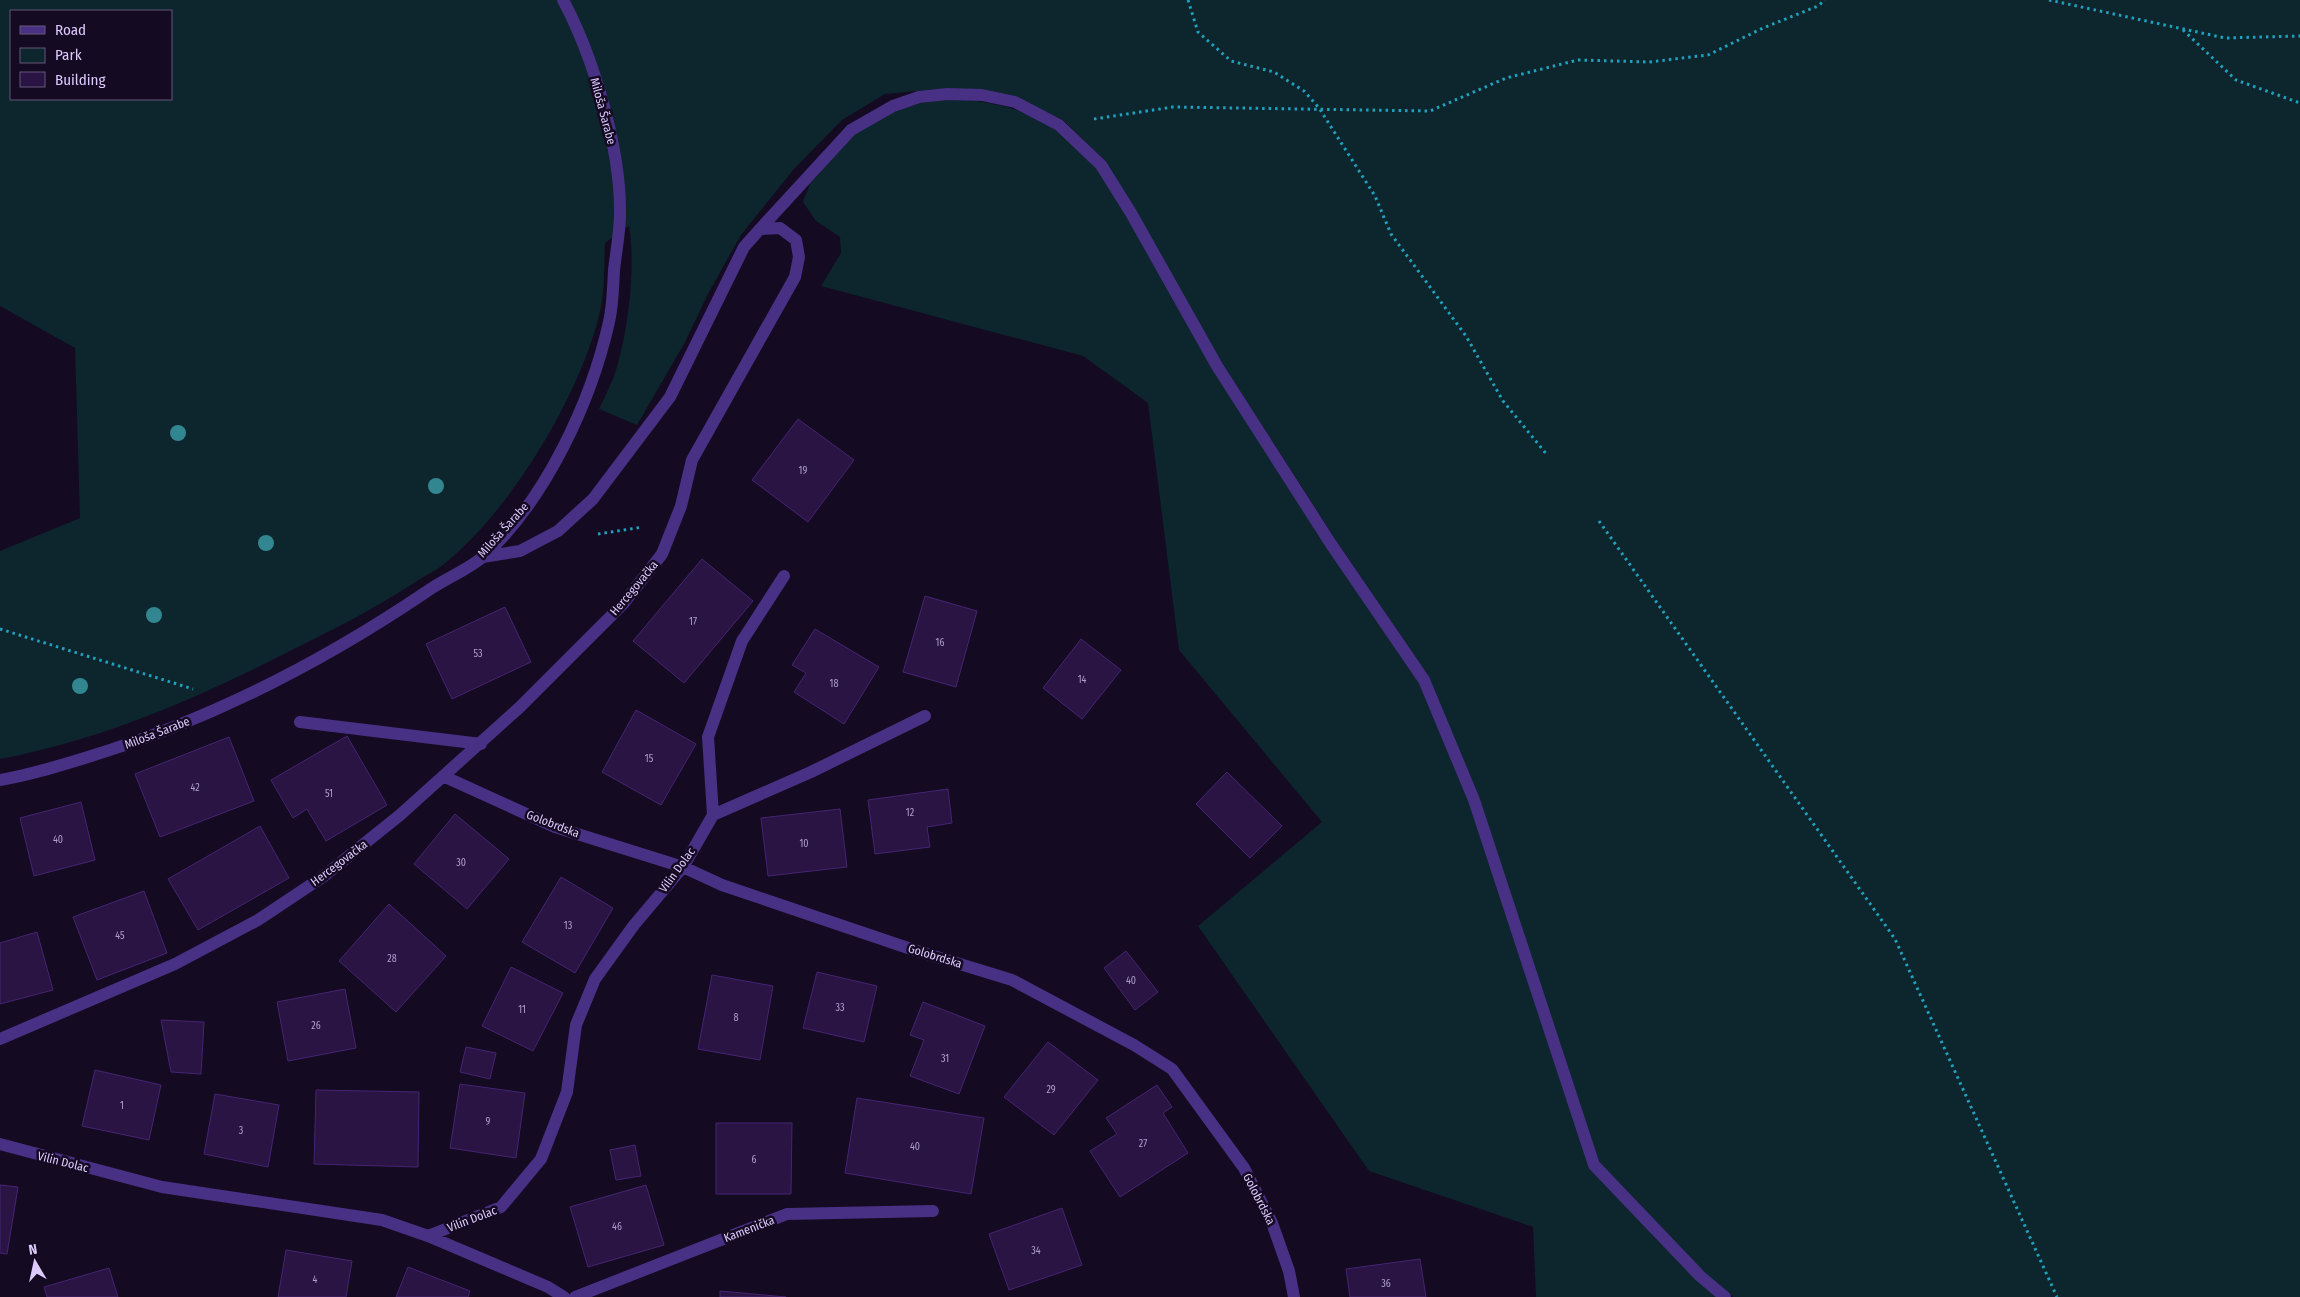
<svg xmlns="http://www.w3.org/2000/svg" width="2300" height="1297" font-family="'Fira Sans Condensed',sans-serif">
<style>
.green{fill:#0d252c;fill-rule:evenodd}
.building{fill:#291444;stroke:#462473}
.lines{fill:none;stroke-linecap:round;stroke-linejoin:round}
.path{stroke:#20a1be;stroke-width:3;stroke-dasharray:2.5 4;stroke-linecap:butt}
.minor{stroke:#483085;stroke-width:12}
.tree{fill:#328690}
.labels{text-anchor:middle;stroke-width:5;stroke-linejoin:round;paint-order:stroke}
.number-label{font-size:10px;fill:#b09dd0}
.street-label{font-size:12px;fill:#ddcbff;stroke:#140a21}
</style>
<rect width="100%" height="100%" fill="#140a21"/>
<path class="green" d="M0,0H2300V1297H1733L1704,1272L1599,1162L1429,677L1336,540L1222,363L1105,161L1063,120L1017,98L950,88L885,94L842,120L794,169L741,235L709,292L684,344L637,425L599,409C605,396 612,383 616,370C628,331 636,266 629,226L605,243C604,266 605,293 599,316C579,396 513,506 450,559C440,569 426,575 414,583C370,612 322,635 274,659C187,703 96,741 0,759V551L80,518L75,348L0,306ZM11,11H171V99H11Z
M947,99C986,100 1021,107 1054,128C1070,138 1084,155 1097,168L1419,682L1469,802L1589,1168L1716,1297H1536L1533,1227L1369,1171L1198,926L1322,822L1179,650L1148,403L1083,356L821,286L841,253L840,237L816,221L803,202L810,184L854,134L895,111L921,103Z"/>
<path class="building" d="M798,419L854,460L808,522L752,480Z
M702,559L753,601L684,683L633,641Z
M925,596L977,611L956,687L903,672Z
M505,607L531,662L452,699L426,644Z
M815,629L879,667L844,724L794,692L806,673L792,665Z
M1081,639L1121,670L1082,719L1043,688Z
M636,710L696,744L661,805L602,772Z
M347,736L387,805L326,841L307,809L293,818L271,780Z
M229,737L254,801L160,837L135,774Z
M1227,772L1282,826L1250,858L1196,804Z
M948,789L952,823L927,827L930,847L875,854L868,800Z
M81,802L95,860L34,876L20,818Z
M840,809L847,867L768,876L761,818Z
M455,814L509,859L467,909L414,864Z
M260,826L289,878L198,930L168,879Z
M561,877L613,908L575,973L522,942Z
M144,891L167,953L97,980L73,917Z
M389,904L446,956L396,1012L339,961Z
M37,932L53,990L0,1004V943Z
M1126,951L1158,992L1135,1010L1104,968Z
M511,967L563,993L533,1051L482,1026Z
M817,972L877,986L864,1042L803,1028Z
M712,975L773,986L760,1060L698,1049Z
M345,989L356,1048L288,1061L277,1002Z
M923,1002L985,1026L959,1094L910,1076L924,1040L910,1035Z
M161,1020L204,1022L201,1074L171,1072Z
M1048,1042L1098,1080L1054,1135L1004,1097Z
M466,1047L496,1053L490,1079L460,1072Z
M95,1070L161,1085L149,1140L82,1126Z
M460,1084L525,1093L516,1158L450,1148Z
M1157,1085L1172,1107L1163,1113L1188,1153L1120,1197L1090,1151L1117,1134L1106,1118Z
M316,1090L419,1092L418,1167L314,1164Z
M215,1094L279,1105L268,1167L204,1154Z
M857,1098L984,1118L971,1194L845,1173Z
M716,1123H792L791,1194H716Z
M635,1145L641,1176L616,1180L610,1150Z
M0,1185L18,1187L7,1254L0,1253Z
M646,1185L664,1245L588,1267L570,1207Z
M1062,1208L1082,1265L1009,1290L989,1234Z
M286,1250L352,1261L346,1297H278Z
M1420,1259L1426,1297H1350L1346,1269Z
M408,1267L470,1291L468,1297H396Z
M109,1268L118,1297H47L44,1287Z
M720,1291L786,1297H720Z"/>
<g class="lines">
<path class="path" d="M1188,0L1198,32L1231,61L1274,72L1304,91L1319,108L1375,196L1391,234L1466,336L1503,401L1548,456
M2049,0L2225,38L2300,36
M2183,30L2236,80L2300,103
M1094,119L1173,107L1430,111L1506,78L1578,60L1649,62L1708,55L1763,28L1818,6L1825,0
M1599,521L1895,939L2057,1297
M598,534L643,527
M0,629L193,689"/>
<path class="minor" d="M760,229L851,130L893,106L919,97L947,94L982,95L1015,102L1059,125L1101,165L1131,213L1217,366L1331,544L1424,680L1474,800L1594,1165L1700,1276L1725,1297
M300,722L481,744
M443,776L555,827L683,867L722,885L911,949L1012,980L1134,1045L1172,1069L1244,1168L1272,1223L1289,1271L1294,1297
M0,780C30,775 59,766 88,757C210,720 321,663 426,592C444,579 468,570 484,556C546,499 591,402 609,322C613,305 613,287 614,270C616,252 620,232 620,214C621,149 593,56 563,0
M713,815L811,772L925,716
M0,1039L175,964L258,920L324,876L400,815L520,707L623,604L662,554L681,506L692,460L795,277L799,257L796,240L780,228L760,229L744,247L670,397L593,499L558,531L520,551L483,557
M0,1144L162,1187L382,1220L428,1236L501,1207L541,1159L567,1092L576,1025L595,979L634,925L683,867L713,815L708,737L742,641L784,576
M428,1236L548,1287L564,1297
M575,1297L787,1214L933,1211"/>
</g>
<g class="tree">
<circle cx="178" cy="433" r="8"/>
<circle cx="436" cy="486" r="8"/>
<circle cx="266" cy="543" r="8"/>
<circle cx="154" cy="615" r="8"/>
<circle cx="80" cy="686" r="8"/>
</g>
<g class="labels">
<g class="number-label">
<text x="803" y="474">19</text>
<text x="693" y="625">17</text>
<text x="940" y="646">16</text>
<text x="478" y="657">53</text>
<text x="1082" y="683">14</text>
<text x="834" y="687">18</text>
<text x="649" y="762">15</text>
<text x="195" y="791">42</text>
<text x="329" y="797">51</text>
<text x="910" y="816">12</text>
<text x="58" y="843">40</text>
<text x="804" y="847">10</text>
<text x="461" y="866">30</text>
<text x="568" y="929">13</text>
<text x="120" y="939">45</text>
<text x="392" y="962">28</text>
<text x="1131" y="984">40</text>
<text x="840" y="1011">33</text>
<text x="522" y="1013">11</text>
<text x="736" y="1021">8</text>
<text x="316" y="1029">26</text>
<text x="945" y="1062">31</text>
<text x="1051" y="1093">29</text>
<text x="122" y="1109">1</text>
<text x="488" y="1125">9</text>
<text x="241" y="1134">3</text>
<text x="1143" y="1147">27</text>
<text x="915" y="1150">40</text>
<text x="754" y="1163">6</text>
<text x="617" y="1230">46</text>
<text x="1036" y="1254">34</text>
<text x="315" y="1283">4</text>
<text x="1386" y="1287">36</text>
</g>
<g class="street-label">
<text transform="translate(603 111) rotate(75)" y="4">Miloša Šarabe</text>
<text transform="translate(503 530) rotate(-48)" y="4">Miloša Šarabe</text>
<text transform="translate(634 588) rotate(-50)" y="4">Hercegovačka</text>
<text transform="translate(157 733) rotate(-21)" y="4">Miloša Šarabe</text>
<text transform="translate(553 824) rotate(21)" y="4">Golobrdska</text>
<text transform="translate(339 863) rotate(-37)" y="4">Hercegovačka</text>
<text transform="translate(677 870) rotate(-54)" y="4">Vilin Dolac</text>
<text transform="translate(935 956) rotate(17)" y="4">Golobrdska</text>
<text transform="translate(63 1162) rotate(14)" y="4">Vilin Dolac</text>
<text transform="translate(1259 1199) rotate(63)" y="4">Golobrdska</text>
<text transform="translate(472 1219) rotate(-21)" y="4">Vilin Dolac</text>
<text transform="translate(749 1229) rotate(-21)" y="4">Kamenička</text>
</g>
</g>
<rect x="10" y="10" width="162" height="90" fill="#140a21" stroke="#64577a"/>
<rect x="20" y="26" width="25" height="8" fill="#483085" stroke="#64577a"/>
<text x="55" y="35" font-size="15" fill="#ddcbff">Road</text>
<rect x="20" y="48" width="25" height="15" fill="#0d252c" stroke="#64577a"/>
<text x="55" y="60" font-size="15" fill="#ddcbff">Park</text>
<rect x="20" y="72" width="25" height="15" fill="#291444" stroke="#64577a"/>
<text x="55" y="85" font-size="15" fill="#ddcbff">Building</text>
<g transform="translate(35 1262) rotate(351)" stroke="#140a21" stroke-width="4" paint-order="stroke">
<path d="M0-4L9 19L0 12L-9 19Z" fill="#ddcbff"/>
<text y="-8" font-size="14" font-weight="bold" text-anchor="middle" fill="#ddcbff">N</text>
</g>
</svg>
